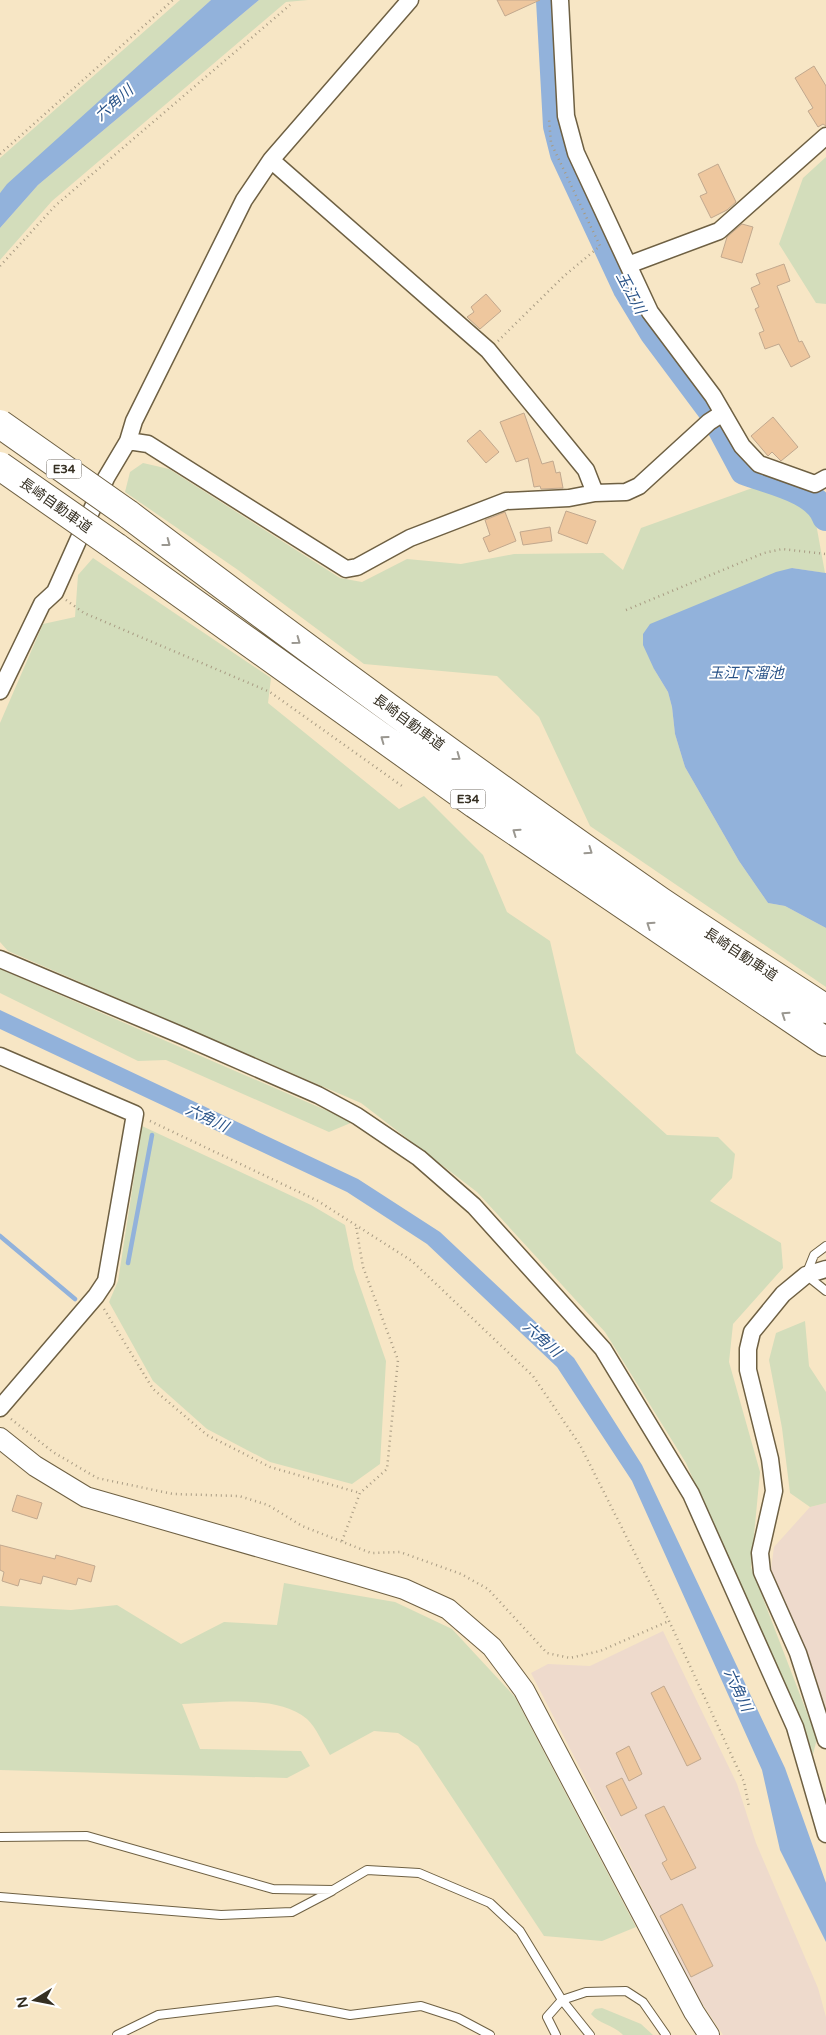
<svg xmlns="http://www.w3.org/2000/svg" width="826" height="2035" font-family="'Varela Round','Noto Sans JP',sans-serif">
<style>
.industrial{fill:#eedacc}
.green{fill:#d3ddbb}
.water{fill:#92b2db}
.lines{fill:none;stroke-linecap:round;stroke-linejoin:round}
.stream{stroke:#92b2db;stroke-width:4.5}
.river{stroke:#92b2db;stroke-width:28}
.building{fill:#eec79e;stroke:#c1a88e}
.service-casing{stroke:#6e6043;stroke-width:10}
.minor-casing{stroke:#6e6043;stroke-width:19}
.tertiary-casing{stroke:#6e6043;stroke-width:22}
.motorway-casing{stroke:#6e6043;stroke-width:30}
.path{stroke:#a89b83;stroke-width:2.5;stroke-dasharray:1 4;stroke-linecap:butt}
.service{stroke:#fff;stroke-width:8}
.minor{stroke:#fff;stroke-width:16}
.tertiary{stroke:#fff;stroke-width:20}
.motorway{stroke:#fff;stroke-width:28}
.motorway-bridge-casing{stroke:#6e6043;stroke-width:30;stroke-linecap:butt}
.motorway-bridge{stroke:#fff;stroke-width:28}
.oneway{stroke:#9a9790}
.labels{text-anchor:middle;stroke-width:4;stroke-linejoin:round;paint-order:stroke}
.shield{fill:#fff;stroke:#726d64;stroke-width:1}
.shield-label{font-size:12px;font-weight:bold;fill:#352f22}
.street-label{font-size:14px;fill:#352f22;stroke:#fff}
.water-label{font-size:15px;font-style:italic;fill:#295388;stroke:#fff}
</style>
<rect width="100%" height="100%" fill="#f7e6c5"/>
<path class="industrial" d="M826,1503V1708L771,1569L774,1547L810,1507Z
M663,1631L737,1784L756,1843L818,1988L826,2017V2035H723L698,1997L531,1673L548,1664L590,1666Z"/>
<path class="green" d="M180,0H211L0,193V158Z
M259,0H308L286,2L52,201L0,260V228L38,185Z
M826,157V304L816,303L779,244L803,178Z
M143,463L169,469L340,578L362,582L407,559L461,564L514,554L603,553L623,570L641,528L758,486L804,502L815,518L825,573L792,568L654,669L668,692L672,707L675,734L685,767L739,861L768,903L785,906L826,928V987L590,826L539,717L497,676L364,664L238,570L125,492L130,472Z
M93,558L271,678L268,703L399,809L424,796L483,855L507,912L550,941L576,1053L667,1135L718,1137L735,1154L732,1178L710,1201L781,1243L783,1268L733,1324L729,1362L760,1472L751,1567L817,1739L813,1754L686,1463L605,1332L477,1192L361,1103L8,951L0,942V723L43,624L75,617L78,575Z
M0,969L353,1122L329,1132L166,1060L138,1061L0,993Z
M142,1126L311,1205L345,1225L354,1269L386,1361L380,1464L352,1484L270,1462L207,1429L153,1381L109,1302L118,1281Z
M805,1321L809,1366L826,1392V1503L810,1507L790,1493L782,1428L769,1360L776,1333Z
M284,1583L395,1602L452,1629L515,1697L636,1927L602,1941L544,1936L418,1746L398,1733L374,1731L330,1755C323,1744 316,1727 307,1719C277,1694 219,1703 182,1704L200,1749L301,1751L310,1766L287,1778L0,1770V1606L71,1610L117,1605L181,1644L224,1622L277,1625Z
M602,2008L641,2024L653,2035H623C614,2025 599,2024 591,2014L595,2009Z"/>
<path class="water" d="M211,0H259L38,185L0,228V193L7,184Z
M792,568L826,573V928L785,906L768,903L739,861L685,767L675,734L672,707L668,692L654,669L643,645V634L650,624L776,572Z
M0,1010L358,1179L440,1232L574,1358L642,1465L785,1768L826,1883V1942L780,1850L762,1770L632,1481L557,1367L427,1244L347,1192L0,1029Z"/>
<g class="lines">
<path class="stream" d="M0,1236L75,1299
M128,1263L152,1135"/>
<path class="river" d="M550,0L557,126L564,154L627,289L653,332L712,411L744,471C770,481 816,489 826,517"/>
</g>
<path class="building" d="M497,0H540L505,16Z
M814,66L826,86V126L823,124L818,127L808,111L813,108L795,78Z
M718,164L736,202L727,210L711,218L700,196L707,193L698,174Z
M742,224L753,227L742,263L721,257L727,237Z
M784,264L790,281L777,286L799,342L802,341L810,357L791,367L779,344L765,349L759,333L764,331L755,309L759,307L751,288L760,284L756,274Z
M486,294L501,311L480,329L467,317L474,312L471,307Z
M524,413L542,464L553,461L556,473L560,472L563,488L541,489L540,486L534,487L528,458L516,462L500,422Z
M773,417L798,447L781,461L772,452L768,456L751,436Z
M480,430L499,452L486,463L467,441Z
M566,511L596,521L587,544L558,533Z
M505,512L516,541L489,552L483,538L490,535L485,520Z
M550,527L552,541L523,545L520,532Z
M17,1495L42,1503L37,1519L12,1511Z
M0,1545L55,1559L56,1555L95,1566L91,1582L78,1578L76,1585L43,1576L41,1584L20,1579L18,1586L2,1581L4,1572L0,1570Z
M664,1686L701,1759L687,1766L651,1693Z
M629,1746L642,1774L629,1781L616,1753Z
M622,1778L637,1808L621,1816L606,1786Z
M664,1806L696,1868L671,1880L662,1863L667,1860L645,1815Z
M682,1904L713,1966L691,1977L660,1916Z"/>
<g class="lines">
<g class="service-casing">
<path id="service" d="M826,1246L814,1255L806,1275L826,1291
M0,1837L87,1836L273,1889L333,1890L367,1870L419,1873L490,1903L520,1931L562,2000L590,2035
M0,1897L221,1915L292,1912L332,1891
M117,2035L158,2015L277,2001L350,2015L421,2006L458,2018L490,2035
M556,2035L547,2017L562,2000L586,1992L626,1991L643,2002L666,2035"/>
</g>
<g class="minor-casing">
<path id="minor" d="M560,0L566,116L576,153L650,312L713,396L742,446L759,464L815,484L826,478
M271,160L488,350L586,470L595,493
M628,265L719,231L826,136
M128,441L148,444L346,569L357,567L410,538L506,501L569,498L595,493L626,492L639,486L709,422L723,413
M0,691L42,604L55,592L106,478L128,441L134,421L244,200L271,160L410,0
M0,959L183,1036L318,1095L357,1116L419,1158L474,1206L603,1349L691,1494L795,1727L826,1834
M0,1056L135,1114L106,1281L96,1296L0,1408
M826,1269L806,1275L783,1294L752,1332L748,1349V1370L770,1459L774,1491L760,1553L762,1572L798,1653L826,1740"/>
</g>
<g class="tertiary-casing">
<path id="tertiary" d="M0,1438L35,1466L86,1497L357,1575L404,1589L448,1609L492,1647L524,1690L694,2012L709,2035"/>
</g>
<g class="motorway-casing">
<path id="motorway" d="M128,514C303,646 480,776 660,901C715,938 771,973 826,1009
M116,547L475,804L826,1042"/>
</g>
<path class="path" d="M0,154L173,0
M0,266L55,206L290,5
M498,341L564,276L600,246L551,143L549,119
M66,600L84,613L270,692L402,786
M626,610L764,553L782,549L826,554
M150,1121L318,1201L412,1261L533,1376L580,1445L669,1621L744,1782L749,1807
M104,1309L153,1389L207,1435L270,1467L360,1493
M11,1419L53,1452L97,1478L173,1494L239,1496L268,1505L302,1526L371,1553L400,1552L461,1574L488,1589L547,1653L570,1658L600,1651L669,1621
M342,1541L360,1493L387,1469L398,1360L363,1267L356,1226"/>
<use href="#service" class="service"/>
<use href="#minor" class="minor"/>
<use href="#tertiary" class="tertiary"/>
<use href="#motorway" class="motorway"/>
<g class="motorway-bridge-casing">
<path id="motorway-bridge" d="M0,424L128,514
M0,466L116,547"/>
</g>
<use href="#motorway-bridge" class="motorway-bridge"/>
</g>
<defs><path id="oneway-chevron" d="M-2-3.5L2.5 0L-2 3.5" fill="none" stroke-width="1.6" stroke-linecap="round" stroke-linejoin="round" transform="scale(1.25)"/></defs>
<g class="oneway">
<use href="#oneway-chevron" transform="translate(167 543) rotate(37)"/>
<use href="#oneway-chevron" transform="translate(297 641) rotate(36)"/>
<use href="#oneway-chevron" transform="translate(384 739) rotate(-144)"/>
<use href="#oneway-chevron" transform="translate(457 757) rotate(36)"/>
<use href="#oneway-chevron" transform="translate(516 832) rotate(-145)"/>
<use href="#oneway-chevron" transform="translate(589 851) rotate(35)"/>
<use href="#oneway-chevron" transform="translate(650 925) rotate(-146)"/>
<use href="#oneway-chevron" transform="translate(785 1015) rotate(-146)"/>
</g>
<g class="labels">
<g class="shield">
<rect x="46.5" y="459.5" width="35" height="19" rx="4"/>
<rect x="450.5" y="789.5" width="35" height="19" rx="4"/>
</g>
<g class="shield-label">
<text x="64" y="473">E34</text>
<text x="468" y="803">E34</text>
</g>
<g class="street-label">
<text transform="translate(56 505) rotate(35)" y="5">長崎自動車道</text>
<text transform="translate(409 722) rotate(36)" y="5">長崎自動車道</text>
<text transform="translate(741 954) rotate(33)" y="5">長崎自動車道</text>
</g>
<g class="water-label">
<text transform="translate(114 103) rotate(-42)" y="5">六角川</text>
<text transform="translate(631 293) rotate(62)" y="5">玉江川</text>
<text x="746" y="678">玉江下溜池</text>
<text transform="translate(207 1118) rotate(25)" y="5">六角川</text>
<text transform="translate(542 1339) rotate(42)" y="5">六角川</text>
<text transform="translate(738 1690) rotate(65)" y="5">六角川</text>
</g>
</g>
<g transform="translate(35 2000) rotate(260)" stroke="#ffffff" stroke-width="4" paint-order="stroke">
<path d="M0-4L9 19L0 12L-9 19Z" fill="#352f22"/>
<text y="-8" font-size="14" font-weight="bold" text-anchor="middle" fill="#352f22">N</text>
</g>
</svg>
